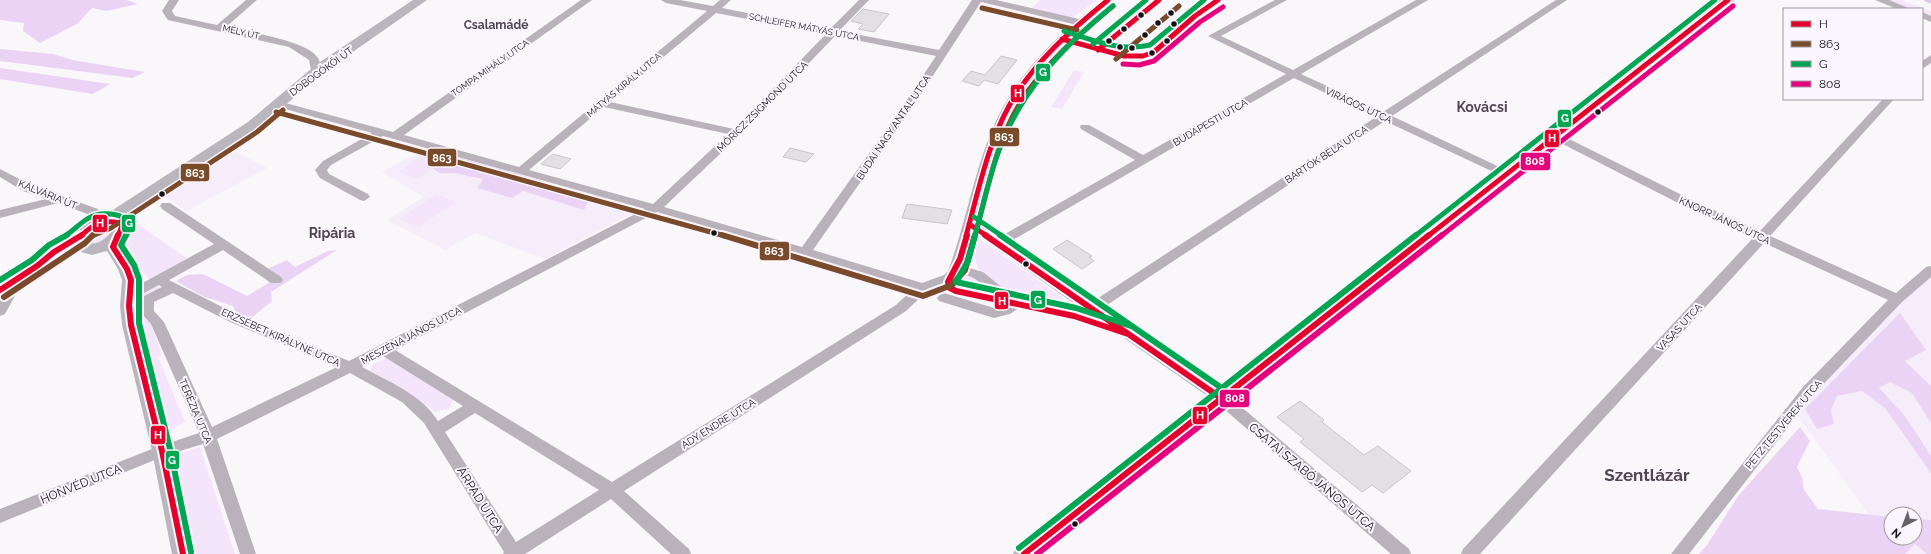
<svg xmlns="http://www.w3.org/2000/svg" width="1931" height="554" font-family="Raleway,sans-serif">
<style>
.built{fill:#f6edfa;fill-rule:evenodd}
.green{fill:#f4e5fb}
.forest{fill:#ebd3f6}
.lines{fill:none;stroke-linecap:round;stroke-linejoin:round}
.stream{stroke:#dfc2ed;stroke-width:3}
.building{fill:#e3e0e5;stroke:#c9c6ca}
.minor{fill:#b9b2bb;fill-rule:evenodd}
.major{fill:#bbb6be;fill-rule:evenodd}
.bus-1-far1-casing{stroke:#fbf5fd;stroke-width:8}
.bus-1-casing{stroke:#fbf5fd;stroke-width:10}
.bus-2-far1-casing{stroke:#fbf5fd;stroke-width:8}
.bus-2-casing{stroke:#fbf5fd;stroke-width:10}
.bus-3-far1-casing{stroke:#fbf5fd;stroke-width:8}
.bus-3-casing{stroke:#fbf5fd;stroke-width:10}
.bus-4-far1-casing{stroke:#fbf5fd;stroke-width:8}
.bus-4-casing{stroke:#fbf5fd;stroke-width:10}
.bus-1-far1{stroke:#e4002b;stroke-width:5}
.bus-1{stroke:#e4002b;stroke-width:6}
.bus-2-far1{stroke:#7a4b2a;stroke-width:5}
.bus-2{stroke:#7a4b2a;stroke-width:6}
.bus-3-far1{stroke:#00a651;stroke-width:5}
.bus-3{stroke:#00a651;stroke-width:6}
.bus-4-far1{stroke:#e5007d;stroke-width:5}
.bus-4{stroke:#e5007d;stroke-width:6}
.bus-dot{fill:#141115;stroke:#fbf5fd;stroke-width:1.5}
.labels{text-anchor:middle;stroke-width:4;stroke-linejoin:round;paint-order:stroke}
.far-street-label{font-size:9px;fill:#141115;stroke:#fbf5fd}
.street-label{font-size:10px;fill:#141115;stroke:#fbf5fd}
.far-district-label{font-size:12px;font-weight:bold;fill:#4e4651;stroke:#fbf5fd}
.near-street-label{font-size:12px;fill:#141115;stroke:#fbf5fd}
.district-label{font-size:14px;font-weight:bold;fill:#4e4651;stroke:#fbf5fd}
.near-district-label{font-size:17px;font-weight:bold;fill:#4e4651;stroke:#fbf5fd}
.line-badge{stroke:#fbf5fd;stroke-width:1.5}
.badge-label{font-size:11px;text-anchor:middle;font-weight:bold;fill:#fff}
</style>
<rect width="100%" height="100%" fill="#faf7fb"/>
<path class="built" d="M423,150L631,209L632,213L545,259L475,233L445,250L387,220L423,197L382,172Z
M235,151L267,168L187,211L166,197Z
M1931,274V554H1897L1793,409L1897,299ZM1891,514H1915V538H1891Z"/>
<path class="green" d="M1040,0H1097L1072,18L1032,8Z
M1883,0H1901L1931,11V18L1922,14V9H1908Z
M1074,70L1084,72L1062,109L1051,107Z
M424,154L444,161L417,179L398,172Z
M436,194L456,202L419,227L399,219Z
M131,219L188,259L150,280L116,245L129,231Z
M113,223L117,233L89,248L82,241L83,235Z
M974,235L1071,304L1074,302L1083,311C1058,315 990,291 978,268C974,260 972,244 974,235Z
M962,274L976,278L977,284L973,289L965,291L954,287L953,279Z
M158,286L162,289L148,299L151,323L162,355L158,357L185,422L165,433L135,318L136,296Z
M389,357L454,398L449,409L436,412L409,394L369,373L373,364Z
M200,447L235,554H189L172,456Z"/>
<path class="forest" d="M0,0H127L138,4L106,11L92,8L77,24L40,43L23,31L24,23L0,20Z
M0,49L53,54L72,60L145,72L133,78L0,61Z
M0,68L110,84L93,94L0,79Z
M450,155L542,181L558,194L578,199L595,195L607,199L602,203L591,201L587,203L584,210L523,191L512,198L477,188L483,179L454,173H439L431,167Z
M337,250L271,292L272,301L249,320L236,313L233,306L202,296L176,281L187,275L203,274L247,296L269,283L267,269L287,260L295,267L328,251Z
M1900,313L1926,350L1905,361L1931,386V423L1912,393L1890,382L1879,388L1905,416L1931,456V473L1885,408L1862,391L1837,396L1831,410L1834,424L1817,429L1805,409Z
M1800,427L1810,441L1797,467L1802,477L1804,490L1818,509L1891,517V538H1915V519L1931,520V554H1927L1915,544L1905,554H1699L1707,545L1738,496Z"/>
<g class="lines">
<path class="stream" d="M1926,0L1931,2"/>
</g>
<path class="building" d="M863,9L889,14L874,32L858,29L863,24L851,21Z
M1001,56L1017,60L998,84L984,80L979,86L962,81L971,71L985,75Z
M790,148L814,154L806,162L783,157Z
M553,154L556,155L571,159L560,169L541,164Z
M907,204L952,210L947,224L902,218Z
M1067,240L1092,256L1089,257L1094,261L1082,269L1053,249Z
M1300,401L1324,420L1322,422L1364,455L1378,446L1411,471L1383,493L1372,485L1362,492L1300,442L1304,439L1277,417Z"/>
<g class="lines">
<path class="minor" d="M169,0H179L172,11L175,16L217,25L246,0H257L226,27C247,32 307,40 318,58C321,63 321,68 321,73L316,76L312,75L309,60L289,47L168,20L162,11Z
M581,0H592L404,135L519,167L707,11L666,3L661,0H680L713,6L720,0H731L722,8L830,29L859,0H869L839,31L939,50L972,0H996L1079,19L1102,0H1113L1069,38L1124,53H1142L1150,50L1192,14L1212,0H1223L1198,18L1158,54L1147,58L1124,59L1064,43L1061,46C1041,67 1023,89 1010,115C993,148 987,187 977,224L998,238L1135,160L1081,129L1080,127L1081,125H1089L1143,155L1286,74L1208,36L1275,0H1287L1221,36L1293,70L1416,0H1428L1301,74L1383,112L1556,0H1567L1392,116L1510,172L1512,174L1510,176H1502L1385,121L1101,309L1226,394L1409,549L1411,554H1391L1216,402L1117,333L1113,334L1072,320L1019,308L1010,314L994,318L939,301L937,298L939,295L944,293L994,308L1004,305L965,296L963,293L965,290L970,289L992,293C984,287 974,275 964,275C959,274 956,279 952,282L956,285L954,288L926,292L906,311L624,491L689,549L691,554H671L611,499L525,554H503L504,552L424,423L402,402L350,373L217,439L256,554H240L203,444L167,455L0,523V509L157,447L199,433L151,324L141,313L139,304L144,296L162,287L159,285L131,300L126,298L124,295L126,292L214,244L162,209L160,206L162,203H170L281,277L283,280L281,283H271L223,250L169,280L240,316L349,361L645,209L383,136L331,165L327,170L329,174L368,194L370,197L364,201L360,200L320,178L315,170L323,161L372,133L274,106L273,104L278,101L393,132ZM981,2L1073,24C1038,54 1007,91 990,135C972,180 965,226 948,271L944,275L922,283L813,250L908,114ZM716,13L826,34L734,129L610,102ZM835,36L936,56L898,113L802,247L664,207L740,135ZM1294,78L1376,117L1092,302L1006,244ZM604,107L728,134L653,204L529,170ZM657,212L716,229L912,290L896,305L612,482L395,350ZM974,233L1086,312L1096,318L1074,311L1015,298L983,272L963,266ZM173,293L230,322L337,367L212,427L164,322L154,311V302ZM383,356L463,406L438,421C421,394 389,382 362,367ZM475,413L599,490L516,542L445,432Z
M1875,0H1889L1911,9H1897Z
M1922,12L1931,16V22L1922,18Z
M1931,55V63L1922,69V61Z
M1883,99H1894L1770,236L1896,293L1926,267L1931,266V277L1902,302L1813,395L1689,554H1671L1803,387L1888,300L1764,243L1480,554H1461L1463,549L1753,238L1682,205L1551,138L1549,136L1551,134H1559L1690,199L1760,231Z
M0,169L31,185L98,209L110,221L108,224H100L90,215L58,203L0,218V210L46,199L23,191L0,177Z
M80,233L84,234L86,237L84,240L58,255L23,281L5,314L0,316V299L3,294H0V284L32,263L50,249Z"/>
<path class="major" d="M413,0H427L327,70L258,128L122,218L130,226L123,240L121,247L135,269L139,280L138,306L140,325L172,451L194,554H172L152,451L122,325L120,306L122,280L118,269L107,251L92,255L73,250L71,246C71,228 87,221 102,217L248,122L317,64ZM107,226L114,227C109,237 99,246 87,243C88,233 98,228 107,226Z
M1720,0H1734L1040,554H1013L1016,547Z"/>
<g class="bus-1-far1-casing">
<path id="bus-1-far1" d="M1062,39L1124,56H1143L1154,52L1195,16L1218,0
M1098,50L1159,0
M969,224L987,236
M81,236C93,224 102,219 120,223L122,226L118,236
M966,236C978,193 987,146 1009,106C1033,63 1070,31 1108,0
M1428,236L1728,0"/>
</g>
<g class="bus-1-casing">
<path id="bus-1" d="M118,235L113,247L127,269L131,280L129,306L131,325L162,451L183,554
M967,235L960,259L948,282L950,288L956,291L1074,316L1128,334
M985,235L1221,398
M0,290L37,266L54,252L82,235
M1024,554L1429,235"/>
</g>
<g class="bus-2-far1-casing">
<path id="bus-2-far1" d="M982,8L1077,30
M1116,59L1179,6
M276,112L725,236
M92,236L111,228L257,132L283,110
M975,236C987,192 996,142 1020,103C1043,65 1080,34 1113,6"/>
</g>
<g class="bus-2-casing">
<path id="bus-2" d="M722,235L923,296L952,285L965,270L975,235
M4,297L85,243L93,235"/>
</g>
<g class="bus-3-far1-casing">
<path id="bus-3-far1" d="M1064,31C1092,40 1120,52 1150,45L1204,0
M1093,44L1146,0
M974,217L1002,236
M65,236C73,231 79,224 87,219C99,211 116,213 127,219L130,228L126,236
M975,236C982,209 988,182 997,156C1018,94 1062,47 1113,6
M1415,236L1715,0"/>
</g>
<g class="bus-3-casing">
<path id="bus-3" d="M126,235L121,245L134,265L139,279V323L170,449L191,552
M975,235L968,261L956,282L1076,308L1131,326
M1000,235L1226,391
M0,280L32,260L49,245L67,235
M1019,548L1416,235"/>
</g>
<g class="bus-4-far1-casing">
<path id="bus-4-far1" d="M1123,64L1139,65L1154,61L1200,22L1223,7
M1441,236L1733,6"/>
</g>
<g class="bus-4-casing">
<path id="bus-4" d="M1037,554L1442,235"/>
</g>
<use href="#bus-1-far1" class="bus-1-far1"/>
<use href="#bus-1" class="bus-1"/>
<use href="#bus-2-far1" class="bus-2-far1"/>
<use href="#bus-2" class="bus-2"/>
<use href="#bus-3-far1" class="bus-3-far1"/>
<use href="#bus-3" class="bus-3"/>
<use href="#bus-4-far1" class="bus-4-far1"/>
<use href="#bus-4" class="bus-4"/>
</g>
<g class="bus-dot">
<circle cx="1171" cy="13" r="3.5"/>
<circle cx="1141" cy="15" r="3.5"/>
<circle cx="1158" cy="23" r="3.5"/>
<circle cx="1174" cy="24" r="3.5"/>
<circle cx="1124" cy="29" r="3.5"/>
<circle cx="1145" cy="35" r="3.5"/>
<circle cx="1109" cy="41" r="3.5"/>
<circle cx="1167" cy="41" r="3.5"/>
<circle cx="1120" cy="47" r="3.5"/>
<circle cx="1132" cy="48" r="3.5"/>
<circle cx="1152" cy="53" r="3.5"/>
<circle cx="1598" cy="112" r="3.5"/>
<circle cx="162" cy="194" r="3.5"/>
<circle cx="714" cy="233" r="3.5"/>
<circle cx="1026" cy="264" r="3.5"/>
<circle cx="1075" cy="524" r="3.5"/>
</g>
<g class="labels">
<g class="far-street-label">
<text transform="translate(804 27) rotate(11)" y="3">SCHLEIFER MÁTYÁS UTCA</text>
<text transform="translate(241 32) rotate(13)" y="3">MÉLY ÚT</text>
<text transform="translate(490 68) rotate(-35)" y="3">TOMPA MIHÁLY UTCA</text>
<text transform="translate(624 85) rotate(-40)" y="3">MÁTYÁS KIRÁLY UTCA</text>
</g>
<g class="street-label">
<text transform="translate(321 71) rotate(-36)" y="4">DOBOGÓKŐI ÚT</text>
<text transform="translate(1359 105) rotate(25)" y="4">VIRÁGOS UTCA</text>
<text transform="translate(762 106) rotate(-45)" y="4">MÓRICZ ZSIGMOND UTCA</text>
<text transform="translate(1210 122) rotate(-30)" y="4">BUDAPESTI UTCA</text>
<text transform="translate(893 127) rotate(-56)" y="4">BUDAI NAGY ANTAL UTCA</text>
<text transform="translate(1326 154) rotate(-33)" y="4">BARTÓK BÉLA UTCA</text>
<text transform="translate(48 194) rotate(22)" y="4">KÁLVÁRIA ÚT</text>
<text transform="translate(1725 220) rotate(25)" y="4">KNORR JÁNOS UTCA</text>
<text transform="translate(1679 327) rotate(-47)" y="4">VASAS UTCA</text>
<text transform="translate(411 335) rotate(-28)" y="4">MESZÉNA JÁNOS UTCA</text>
<text transform="translate(281 337) rotate(24)" y="4">ERZSÉBET KIRÁLYNÉ UTCA</text>
<text transform="translate(196 411) rotate(67)" y="4">TERÉZIA UTCA</text>
<text transform="translate(718 423) rotate(-32)" y="4">ADY ENDRE UTCA</text>
<text transform="translate(1783 424) rotate(-50)" y="4">PETZ TESTVÉREK UTCA</text>
</g>
<g class="far-district-label">
<text x="496" y="29">Csalamádé</text>
</g>
<g class="near-street-label">
<text transform="translate(1312 477) rotate(40)" y="4">CSATAI SZABÓ JÁNOS UTCA</text>
<text transform="translate(81 484) rotate(-22)" y="4">HONVÉD UTCA</text>
<text transform="translate(480 500) rotate(58)" y="4">ÁRPÁD UTCA</text>
</g>
<g class="district-label">
<text x="1482" y="112">Kovácsi</text>
<text x="332" y="238">Ripária</text>
</g>
<g class="near-district-label">
<text x="1647" y="481">Szentlázár</text>
</g>
</g>
<g class="line-badge">
<rect x="1035" y="63" width="16" height="19" rx="4" fill="#00a651"/>
<rect x="1010" y="84" width="15" height="19" rx="4" fill="#e4002b"/>
<rect x="1557" y="109" width="15" height="19" rx="4" fill="#00a651"/>
<rect x="989" y="127" width="31" height="20" rx="4" fill="#7a4b2a"/>
<rect x="1544" y="129" width="16" height="19" rx="4" fill="#e4002b"/>
<rect x="427" y="148" width="30" height="19" rx="4" fill="#7a4b2a"/>
<rect x="1520" y="152" width="31" height="19" rx="4" fill="#e5007d"/>
<rect x="180" y="163" width="30" height="19" rx="4" fill="#7a4b2a"/>
<rect x="92" y="214" width="16" height="19" rx="4" fill="#e4002b"/>
<rect x="121" y="214" width="15" height="19" rx="4" fill="#00a651"/>
<rect x="759" y="241" width="31" height="20" rx="4" fill="#7a4b2a"/>
<rect x="1030" y="290" width="16" height="19" rx="4" fill="#00a651"/>
<rect x="994" y="291" width="15" height="19" rx="4" fill="#e4002b"/>
<rect x="1219" y="389" width="31" height="19" rx="4" fill="#e5007d"/>
<rect x="1192" y="406" width="16" height="19" rx="4" fill="#e4002b"/>
<rect x="150" y="425" width="16" height="20" rx="4" fill="#e4002b"/>
<rect x="165" y="450" width="15" height="20" rx="4" fill="#00a651"/>
</g>
<g class="badge-label">
<text x="1043" y="76">G</text>
<text x="1018" y="97">H</text>
<text x="1565" y="122">G</text>
<text x="1004" y="141">863</text>
<text x="1552" y="142">H</text>
<text x="442" y="162">863</text>
<text x="1535" y="165">808</text>
<text x="195" y="177">863</text>
<text x="100" y="227">H</text>
<text x="129" y="227">G</text>
<text x="774" y="255">863</text>
<text x="1038" y="304">G</text>
<text x="1002" y="305">H</text>
<text x="1235" y="402">808</text>
<text x="1200" y="419">H</text>
<text x="158" y="439">H</text>
<text x="172" y="464">G</text>
</g>
<rect x="1783" y="8" width="140" height="92" fill="#fbf5fd" stroke="#9f9aa0"/>
<rect x="1791" y="21" width="20" height="6" fill="#e4002b" stroke="#9f9aa0"/>
<text x="1819" y="28" font-size="12" fill="#141115">H</text>
<rect x="1791" y="41" width="20" height="6" fill="#7a4b2a" stroke="#9f9aa0"/>
<text x="1819" y="48" font-size="12" fill="#141115">863</text>
<rect x="1791" y="61" width="20" height="6" fill="#00a651" stroke="#9f9aa0"/>
<text x="1819" y="68" font-size="12" fill="#141115">G</text>
<rect x="1791" y="81" width="20" height="6" fill="#e5007d" stroke="#9f9aa0"/>
<text x="1819" y="88" font-size="12" fill="#141115">808</text>
<g transform="translate(1903 526) rotate(222)"><circle r="19" fill="#fbf5fd" stroke="#9f9aa0"/>
<path d="M0-3L7 15L0 10L-7 15Z" fill="#646266"/>
<text y="-6" font-size="11" font-weight="bold" text-anchor="middle" fill="#141115">N</text>
</g>
</svg>
